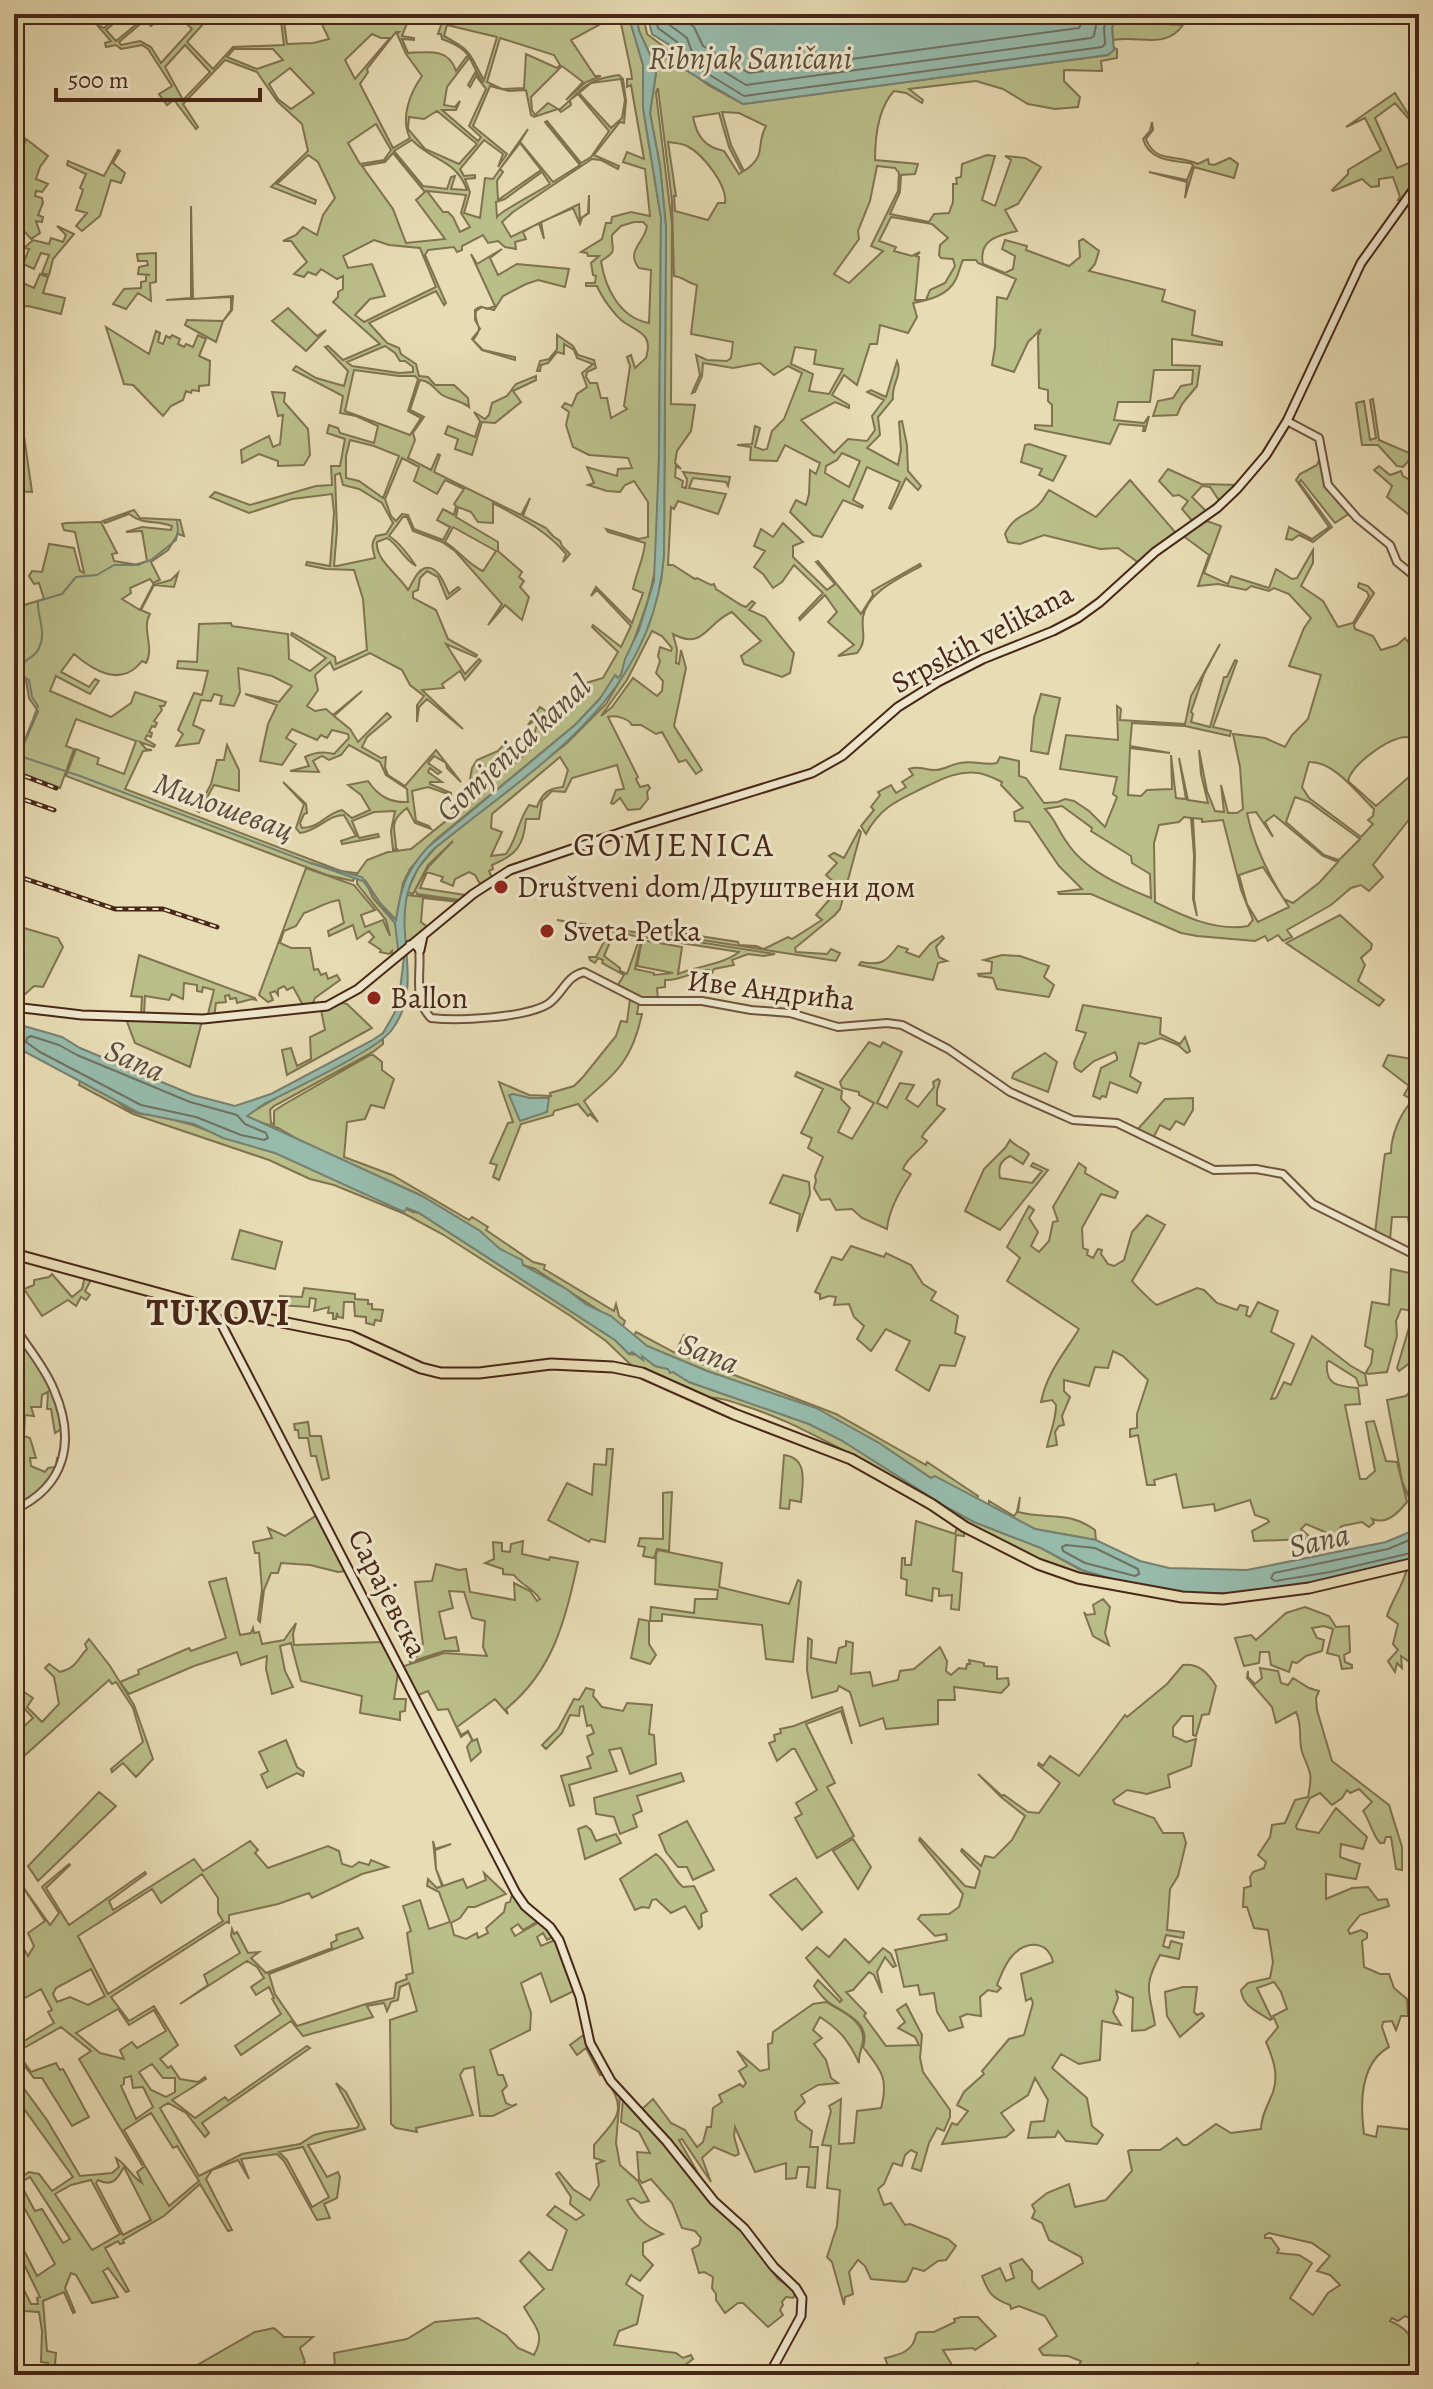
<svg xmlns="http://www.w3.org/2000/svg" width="1433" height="2389" font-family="Alegreya,serif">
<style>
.green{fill:#babf8a;stroke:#807350;stroke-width:2;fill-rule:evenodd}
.water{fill:#97bcad;stroke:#778071;stroke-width:2}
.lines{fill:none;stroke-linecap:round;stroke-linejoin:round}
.shore{stroke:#6f7262;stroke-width:2}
.stream{stroke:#778071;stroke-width:2}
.tertiary-casing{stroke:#6f543e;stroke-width:10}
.secondary-casing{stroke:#472717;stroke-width:11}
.primary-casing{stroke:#472717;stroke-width:13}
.tertiary{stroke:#f0e8ce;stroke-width:6}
.secondary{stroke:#f0e8ce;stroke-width:7}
.primary{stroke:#e8dcb4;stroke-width:9}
.rail-casing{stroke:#472717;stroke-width:5}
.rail{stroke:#f0e8ce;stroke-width:2;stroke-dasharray:6;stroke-linecap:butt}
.poi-dot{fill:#8f2418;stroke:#f0e8ce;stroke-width:3}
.labels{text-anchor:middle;stroke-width:6;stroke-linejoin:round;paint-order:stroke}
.street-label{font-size:30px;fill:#472717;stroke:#f0e8ce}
.poi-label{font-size:30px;fill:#472717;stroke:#f0e8ce;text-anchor:start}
.water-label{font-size:32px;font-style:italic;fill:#5b4c3c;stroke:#f0e8ce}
.quarter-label{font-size:34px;letter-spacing:2px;fill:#472717;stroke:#f0e8ce}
.district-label{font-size:38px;font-weight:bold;letter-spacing:2px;fill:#472717;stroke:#f0e8ce}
</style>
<rect width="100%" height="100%" fill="#e8dcb4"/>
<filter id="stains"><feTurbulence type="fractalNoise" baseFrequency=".0025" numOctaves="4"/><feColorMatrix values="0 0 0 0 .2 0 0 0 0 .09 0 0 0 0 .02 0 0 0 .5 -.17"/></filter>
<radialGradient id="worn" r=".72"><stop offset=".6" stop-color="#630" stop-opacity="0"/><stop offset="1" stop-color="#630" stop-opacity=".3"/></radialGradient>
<path class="green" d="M121,14H125L106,30L116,41L144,18L141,14H145L151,22L163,14L151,26L145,20L119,42L121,45L140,41L151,47L161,63L192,29L177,14H212L187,42L213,69L233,47L284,45L280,14H283L287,44L313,43L329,39L317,14H385L409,18L402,36L414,38V40L402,39L408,53C429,52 449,48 456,71L467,56L469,58L447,87L444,105L455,107L460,101L456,110H442L478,141L481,137L469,126L486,89L476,76L470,87L468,85L476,71L479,80L483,83C467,59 475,51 442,39L441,34H438L442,22L433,16L422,14H628L643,65V108L661,218L658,545C654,597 637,629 621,675L618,678L616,676L605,693L575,725L433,842L410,869L403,883L396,920L380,903L365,880L373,898L395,923L400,952L392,958V951L389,954L380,952L381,950L369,942L374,937L369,931L357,939L353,925L329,936L328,931L344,923L339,900C325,902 317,909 304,913L296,926L284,931L280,943L291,948H310L314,970L318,969L321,975L326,973L328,979L337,975L340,980L315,998L311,1008L304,1007L293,987L287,990L284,986L278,989V995L275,991L270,993L273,1000L268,1002L259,995L306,868L354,885L375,910L361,915L365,927L383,920L390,936L386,920L357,884V874L367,860L388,852L411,849L452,816L468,790L472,768L477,760L498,751L507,741L509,750L498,760L501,774L529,751L539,718L528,725L540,707L546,711L564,706L586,683L603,678L618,652L592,627L593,625L621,647L631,626L597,590L591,596L596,587L632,623L643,593L633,589C636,573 644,558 645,543L608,532L606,529L639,539L648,537V502L634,481L625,485L620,492L607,491L588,485L594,483L587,467L617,476L618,469L632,468L628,458L589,455L573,447L566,425L569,412L562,407L565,403L572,406L577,394L587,387L582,373L593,364L577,358L574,350L564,344V354L557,352L548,363L541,365L540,371H537L540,361L549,359L557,349V335L573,346L578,355L594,360L596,368L587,372L586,377L590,383H597L601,398H607L611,418L627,409L624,406L630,366L627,357L631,355L635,368L646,358C653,335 641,333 625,323C615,316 602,298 597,286H586V283H595L596,276L593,275L591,263L599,256H588L587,253L581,252L602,239L606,223H611L612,217L631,212L650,216L645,169L623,162L627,152L644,159L631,85L627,87V79H632L631,71L619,14L571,40L595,76H601L586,82L566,100L583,82L562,66L531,97L532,110L535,115L548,103L558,109L534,117L531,115L526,90L509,91L490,86L473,126L507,154L498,167L503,154L484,140L460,169L464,176L475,175V178L465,179L470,192L464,213L480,218L485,178L493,179L528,129L520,142L553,182L580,165L545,122L547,121L581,163L591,157L609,131L578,94L570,100L571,105L561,112L559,110C584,89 583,80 619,75L623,79L626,101L624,123L620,122L594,155L619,166L618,169L601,160L592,159L513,212L502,222L511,237L579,204L580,219L588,213L589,195V213L582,218L580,224L573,208L541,222L544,239L539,223L523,232L526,239L515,242L516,249L505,247L498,241L488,243L483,235L462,246V250L457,252L454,247L428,250L425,255L446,303L444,305L436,291L369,323L387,343L399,348L401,354L416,364L419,376L428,377L435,385H454L468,398L469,407C460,400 451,400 442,395C435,390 431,381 420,380L410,410L424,417L413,433L415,440L408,458L431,470L438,454L440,455L434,472L521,515L530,498L523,516L546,528L553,536L560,541L562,546L570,554L563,562L566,554C546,530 521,518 493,503V523L478,522L471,512L458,507L456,517L498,542V551L522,572L519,577L524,581L520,587L529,597L522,620L505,605L488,625L502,604L455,551L442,542L413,531L407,517H403L389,536C399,542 410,557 416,566C402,558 400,546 387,538L377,542C375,560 399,575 408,590C412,584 416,572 423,569C437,562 445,585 449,594L458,587L460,589L447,599L438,577L427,571L420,578L418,590L413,592V598L436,610L448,639L477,655L476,657L446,644L465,674L479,659L481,661L465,680L460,671L442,684L444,688L422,690L463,729L427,699L419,707L417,722V705L424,696L410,685L402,670L370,653L334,670L330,662L315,675L318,690L307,706L315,711L326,709L333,715L362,691L334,716L350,729L358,742L387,713L391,717L367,737L362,747L381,758L386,757L385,767L388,775L405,786L436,750L461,782L447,768L446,763L434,756L428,763L441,772L438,774L430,768L428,772L442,782H430V784L451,793V795L428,787L412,791L416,821L429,826L431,829L415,823L407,808C387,823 396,829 396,849H398L393,850L391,831L395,811L374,812L352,821L359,838L378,834L379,837L342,844L341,841L356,836L344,815C327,815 319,831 300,833L296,828L304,804L283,782L306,804L307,813L304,814L300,823L302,828C320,828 325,814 342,810L352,818L370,810L361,795L348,785L368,781C378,796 390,803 408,802L407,789L386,775L380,762L349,745L341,755L329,760L322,756L313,761L319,772L290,771L309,766L305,757C315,752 323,751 334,754L349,738L348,734L332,730L327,738L321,735L317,740L292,729L286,738L296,744L282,765L260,761L268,724L277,705L245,694L279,702L292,686L272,676L238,668L240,692L234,706L220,704L222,696L214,694L211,701L201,700L193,725L204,730L199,743L176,746L183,734L178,730L194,693L202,695L208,671L177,668L178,661L197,662L199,624L231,623L232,626L288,634L289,659L310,671L326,658L291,635L292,633L335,657L336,664L367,650L363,599L354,570L326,569L306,565L307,562L330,566L334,513L332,494L292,499L249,513L210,497L215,492L250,505L316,486L332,485L331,466H340L345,439L327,433L329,425L338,428L340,433L374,443L378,426L356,416L340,413L343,396L293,370L296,366L316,378L344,386L348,371L325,347L328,346L343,360L380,344L333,302L338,297V292L343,289V276L337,279L321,269L316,275L308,272L304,277L294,274L307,262L291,241H283L296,235L303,227L317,235L323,215L335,198L318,162L308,155L277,184L316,200L315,204L271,187L308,151L302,124L277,101L257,72L225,60L183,104L198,127L196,129L174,100L167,105L159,94L172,86L148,49L142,45L121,49L116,45L106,47L105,43L111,41L97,25L104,28ZM447,25L497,37L484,80C468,53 475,53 444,36ZM396,32H399L397,34L406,54L422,76C410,93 400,118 410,138L393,148L360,84L368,72L367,69ZM372,34L381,38H390L355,79L345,60ZM500,38L554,55L560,65L557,68L526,54L524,88L502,89L487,82ZM185,45L210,72L183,100L165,67ZM234,49H273L283,60L257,69L227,57ZM290,68L314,93L291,109L278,99L269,84ZM621,79L625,100L622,118L611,128L579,93L591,83ZM437,111L477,144L459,164L425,149L408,129L409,117L424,119ZM376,124L391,150L384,160L360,164L348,143ZM412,140C433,162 456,159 467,190L451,189L455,176L451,177L447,189L423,186L394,151ZM520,143L541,170L498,200L497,181L503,172L500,169ZM393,153L425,192L416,200L445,239L406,243L393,209L362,166L385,162ZM542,172L550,184C538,192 502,210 497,217L496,202L505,199ZM427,191L466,195L461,213L470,227L460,232L453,217L448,212H443ZM634,222H643L647,226C645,242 625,251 639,268L651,270L649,323C620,318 605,288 601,261C619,250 611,251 612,235L621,226ZM374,240L389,245L420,248L436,287L364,322L355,315L370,299L385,296L372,264L348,268L343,256ZM385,346L395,353L400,361H405L413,367V372L399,373L352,366L347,362ZM354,370L399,376H415L418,379L408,411L421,418L410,435L345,411ZM350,440L374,446L399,456L383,498L359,481L346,478V456ZM402,458L419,467L414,481L437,494L445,480L464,489L454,504L456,506L454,515L443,509L437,520L450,527L443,540L414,529L408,515L402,514L396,521L391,516L385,499ZM340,473L343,485L359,489L382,503L393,523L386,534L376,536C370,545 373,549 375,558L337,566H334L337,530L335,475ZM453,527L496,551L483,571C467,564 460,551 445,542Z
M636,14H643L647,34L668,50L671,65L676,61L708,85L743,104L1108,55L1114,48L1117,49V58L1101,61L1102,71L1064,70V81L1080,97L1078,107L1055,109L1028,104L1003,89L976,81L909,89L923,100L922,103L906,93L894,91C878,108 875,138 875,160L918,164L915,174L901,175L900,192L890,214L929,222L934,214L949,213L953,202V184H957L956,178L961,177L962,164L987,155L995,156L982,200L995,206L1011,160L1005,156L1025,158L1041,167L1018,204L1005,210L1017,231C998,235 978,240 983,264L1005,273L1013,269L1015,256L1002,249L1005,240L1027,246L1026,250L1069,266L1080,257L1079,241L1083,239L1099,251L1095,264L1089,271L1165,290L1162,301L1195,311L1192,335L1222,342V345L1172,339V365L1200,366L1197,386L1182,404L1177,415L1153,416L1158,401L1173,398L1181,386L1192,384L1193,370H1154L1150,402H1118L1114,420L1144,423L1149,416L1145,431H1143L1144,426L1119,424L1110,444L1035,429V425L1052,426V405L1048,401V390L1039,388L1038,336L1041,329L1028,342L1014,372L992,365L995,347L997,297L1007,299L1016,279L978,263L976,260H963C960,266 959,273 956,279C948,296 928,300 913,303L917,317L908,333L880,325L877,344H870L857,385L844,375L832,395L849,405V408L835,402L801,420L834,453L848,439L867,441L875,430L872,416L884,400L867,392L871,390L886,397L897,361C903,375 891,384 893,399L878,417L880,435L867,448L898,465L901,450L899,422L902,421L907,445L908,471L921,486L918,490L906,478L891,509L889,508L900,482L867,467L853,500L863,506L862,508L843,500L822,537L813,535L790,512L796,500L806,505L809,494L810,470L816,474L820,463L785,445L777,461L750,460L751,447L737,445L752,444L755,426L760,428L755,447L763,450L767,449L772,431L784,419L802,373L788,366L774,375L760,363L733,368L703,363L702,376L695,392L692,393L700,375L696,355L707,360L727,361L731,358L733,342L691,334L697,285C688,283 683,277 674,276L672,201L658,88L656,93L672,224L671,404L695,405L691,431L677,451L675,463L681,469L676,466L675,477L683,481L682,487L686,488L687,479L683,472L730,477L728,486L726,482L693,478L689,488L726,494L718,514L678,501L674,509L671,507L668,565H673L695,579L697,578L711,585L714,584L716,589L741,605L746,607L752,601L755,603L749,610L765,617L794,653L790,673L782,677L744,664L741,656L761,641L732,612C707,622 704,651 673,634L677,649L676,663L679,664L681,650L686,668L674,726L702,770L696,774L686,760L679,762L662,732L656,734L641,725H632C628,718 615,715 608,717L638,777L636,779L640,787L648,785L650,788L647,792L648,799L640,809L628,810L620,798L613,804L611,803L616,790L624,789L617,765L572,778L565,792L552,791L542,801L539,819H526C524,846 516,855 492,865L493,869L489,871L492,878L480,884L475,875L469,872L455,879L453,886L441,881L443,877L427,872L420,888L465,895L460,900L417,894L415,890L429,866L453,841L428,865L413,894L407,892L418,868L435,848L567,743L606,704L635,655L649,625L661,582L664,554L666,227L660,166L650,113L656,73L654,65L666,58L653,61L639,31ZM722,112L739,113L766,126C755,146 768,155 744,171L731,145ZM719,113L729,147L742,172L739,174L724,151C705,147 697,137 693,117ZM668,142C674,143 682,143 687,146C703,154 728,186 725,203H718L708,220L675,211L674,196H676ZM877,166L895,168L899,173L898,191L871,246L883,251L849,283L834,274L859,239L858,231L870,201ZM891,217L932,224L948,238L940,245L939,255L941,258L953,259L955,266L945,283L930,290L926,300H915L919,257L916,256L920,252L912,256L894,251L896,247L879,241ZM795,347L816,350L814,364L843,369L829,394L809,391L813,374L791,364ZM842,453L860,461L849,487L825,473L826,466L837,460ZM652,631L662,636L672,648L671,651L660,647L658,656L660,661L656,673L663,681L662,691L657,696L633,678L612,707L601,716L627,680ZM560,757L568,770L563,787C549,788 542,793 537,807L529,805C518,821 517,839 506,854L491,856L502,832L491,828L492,814Z
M1116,14H1189L1185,19L1166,18L1167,24L1183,25C1165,50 1140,35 1113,40L1112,28Z
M1395,93L1410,117L1408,118L1395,103L1375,118L1397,168L1419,159C1419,180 1416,184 1404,201L1398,200L1400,197L1393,177L1379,179V186L1371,187L1362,179L1333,191L1332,190L1348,174V170L1381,150L1365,118L1346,127Z
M1152,122L1153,130L1146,139C1156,165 1177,153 1198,164L1208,159L1209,164L1214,165L1230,158L1238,164L1234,178L1194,167L1185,198L1187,182L1149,172L1187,180L1193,165L1190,163C1170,161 1149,160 1143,139L1150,131Z
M26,139L48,156L40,167L36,179L48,184L42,192L36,191L35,196L42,198L43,203L38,215L43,217L42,222L36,221L40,233L31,239L24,231L19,234L14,228V172Z
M118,150L120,151L113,163L125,173L121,183L111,180L100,216L82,231L76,226L87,213L76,210L83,190L80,188L86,174L67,165L68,161L104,176Z
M191,206L193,299L233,296L232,310L223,321L216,342L185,325L187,320L223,321L231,310V297L166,300L191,298Z
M57,226L74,234L53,259L49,275L42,273L49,255L41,253L34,269L23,264L29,249L24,248L33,240L49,244L51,238L63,242L66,235Z
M502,249L490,258L498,275L517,264L569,269L565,287L538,280L526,284L503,296L494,310L482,307L476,311C473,327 486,324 473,340L483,350L515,357V360L482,350L472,339L480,329L475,320V310C480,305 482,307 487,309L495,306L471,254L477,264Z
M156,253V282L150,283L151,301L138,293L126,309L113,304L124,289L141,288V282L146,281V275H150L138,274L139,267L148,265L147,261H138L137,254Z
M40,274L48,277L43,293L65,298L61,314L28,306L14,307V279L34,288Z
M288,308L317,336L326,330L306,351L272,321Z
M106,327L149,354L156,331L160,333L158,342L163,344L166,336L170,338L172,335L180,339L178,344L184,347L186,344L193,347L198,335L206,339L199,356L210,361L209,385L199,386V391L192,390L191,393L186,391L183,400L171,406L163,416L133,385L124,384Z
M536,376V380L513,391L521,402L495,423L482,422L472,455L455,449L458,439L445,434L448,426L475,437L480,421L474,412L485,419L489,415L492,403L507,396L516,384Z
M272,392L285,393L284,402L308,429L310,455L304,465L278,466V461L259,454L242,463L241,450L269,436L273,447L280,444L283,415L278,416Z
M1373,399L1379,440L1414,455L1403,467L1397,466L1378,445H1362L1356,403L1364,401L1370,440L1376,438L1370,400Z
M14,403L20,408L32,492L14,491Z
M1029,444L1066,456L1053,481L1039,475L1042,469L1021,462L1025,445Z
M1321,456L1325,484L1350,513L1335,523L1301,480L1299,482L1332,527L1313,542L1299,535L1292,540L1286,539L1289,527L1312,539L1329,527L1296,480L1300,474L1317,465Z
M1379,466L1390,475L1401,471L1403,476L1419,485V523L1387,497L1392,486L1374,470Z
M1168,469L1201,484L1237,485L1220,502L1210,487L1202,486L1192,497L1207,512L1193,522L1182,509L1188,501L1179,495L1173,496L1159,481Z
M1130,480L1176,533L1139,563L1118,548L1100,549L1044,535L1020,544L1008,542L1005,534C1015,513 1030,516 1041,502C1044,499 1046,494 1049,490L1096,517Z
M134,510L140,518L180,520L184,536L178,534L168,550L151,562L160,580L153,583L150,579L130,588L131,593L122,599L140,610L153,585L171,580L178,573L174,587L154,585L141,610L150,614C141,629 155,647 146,663L142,661C121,688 94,671 74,654L61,672L89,687L95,679L99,681L90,694L56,676L50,691L111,717L131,703L135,692L166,702L164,706H160L162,710L154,721L157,723L155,727L152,726L149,732L152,733L151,737L147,735L145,739L155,745L154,747L140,742L146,749L152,750L143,751L125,789L341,871L356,873L353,881L327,875L66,776L76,749L99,758L97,764L124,774L136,741L76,719L66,746L74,749L60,788L14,771V751L20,753L38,711L29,698L26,680L14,685V631L16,632L23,622L16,617L23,611L21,606L44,599L39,583L34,584L29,576L32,571L42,572L49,544L74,548L80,571L84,573L75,532L64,530L62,524L66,523L101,522L117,553L112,554L114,561L138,565L147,561L142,531L126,532L142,527L171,530L172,526C154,519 145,526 129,514L105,523L103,521Z
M1204,520L1221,526L1204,573L1228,584L1231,576L1269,588L1276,569L1292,579L1297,578L1313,550V563L1301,586L1323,601L1338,627L1353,623L1369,596L1367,592L1358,587L1359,583L1368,586L1374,593L1354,625L1355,629L1373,636L1381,650L1397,645L1405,638L1409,643L1416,638L1419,640V739C1414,738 1410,737 1405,737C1387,739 1352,764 1348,781L1376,806L1419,768V807L1373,865L1383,877L1369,891L1361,885L1351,888L1331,905L1287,930L1292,937L1283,941L1278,935L1268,941L1265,936L1255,941L1197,936L1181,933L1091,894H1059L1058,892L1082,889L1059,866L1029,822L1015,821L1014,812L1023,808L1001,785L1002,782C994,778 986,774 978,773C958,770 940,780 925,787C899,800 881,806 866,834L861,826L874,810L871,807L880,795L878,792L891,785L896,793L906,787L902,782L913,775L909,769C919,765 925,770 934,770C943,771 951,764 960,763C975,760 984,766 997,763L1000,757L1019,761V776L1026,778L1044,803L1058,802L1065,799L1074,801L1089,811L1105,827L1117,797L1113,794L1117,777L1060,769L1066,735L1118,740L1117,706L1121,709L1120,720L1185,724L1191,696L1220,644L1204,674L1191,712L1193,714L1191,722L1210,727L1224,677H1227L1235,660L1237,661L1213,727L1231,731L1230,736L1185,726L1132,723L1130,746L1170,753L1130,748L1128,795L1141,796L1147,790L1172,789L1171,755L1176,798L1186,799L1179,758L1188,800L1208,803L1201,774L1199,750L1207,791L1215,811L1224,812L1221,785L1228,813H1237L1243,809L1240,767L1233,734L1265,738L1285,747L1292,735L1308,719L1321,675L1289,666L1304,628L1311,618L1289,594L1274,588L1269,591L1251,586L1246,590L1218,584L1198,586L1209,555L1182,535ZM1309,762C1334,761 1357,793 1374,809L1373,816L1368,820L1373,824L1361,837L1309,798L1302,787ZM1295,797L1309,802L1360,839L1339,860L1324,855L1286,822ZM1062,806L1092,828L1091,831L1131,856L1132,863L1150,874L1151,898C1121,886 1084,870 1066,841C1058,830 1055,819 1045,809ZM1256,812L1273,837L1265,822L1274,815L1323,856L1338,862L1320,882L1293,903L1284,899C1267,872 1253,843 1247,813ZM1184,817L1191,818L1194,855L1193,899L1197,916L1194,899L1195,855L1193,818L1202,819V822L1223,820L1241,890L1253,920L1248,926C1216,932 1184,916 1155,902L1154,843L1159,825L1179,822ZM1263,867L1289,907L1258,922L1247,904L1239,875Z
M783,523L803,542L793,546V557L827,590L835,584L816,562L818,561L861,614L873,595L872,591L920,564L921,566C901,577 867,592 863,617C861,632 868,640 857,653L838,656L854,645L828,622L837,612L825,595L800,620L799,618L823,593L794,565L782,582L773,588L763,574L754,567L765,551L754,546L761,529L773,537Z
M1041,694L1060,698L1048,754L1031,751L1034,718Z
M227,745L239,770V791L214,785L199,812L197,811L211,784L217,760H224Z
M859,830L861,832L840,909L835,915L795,948L796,952L827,954L831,949L840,953L836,961L651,932L641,927L738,942L739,945L756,946L764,949L788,937L792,939L822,920L816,915L830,899L827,887L831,890L836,884L826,875L837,863L829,856L834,853L844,858Z
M406,895L454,900L459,902L423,898L421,922L429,928L405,947L403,920Z
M1340,915L1372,944L1371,949L1361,958L1365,965L1358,981L1384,1000L1379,1006L1286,943Z
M557,920L775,954L764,956L748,954L732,960L734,965L714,969L712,973H709V970C692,971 682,981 665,980V987L657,988L658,999L642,1001L616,988L624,975L602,963L603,960L598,958L595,963L590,960L589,957H596L605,940L610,942L604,956L620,968V971L627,974L640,937ZM642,937L739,952C722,965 697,966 678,974L682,947L642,940L637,966L673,973L654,975V973L635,969Z
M14,925L58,938L63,947L43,987L34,986L22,997L19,1005L18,995H14Z
M942,936L944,938L936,947L939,957L947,961L938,963L933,980L859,965L861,962C881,966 886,962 898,946L908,949L906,952L919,957L930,944Z
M139,955L255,998L256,1000L252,999L237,1003L236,998L230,999L229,995L225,996L226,1002L216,1003L214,1017L207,1018L214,990L203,987L202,992L197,991V985L184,983L183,999L172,994L169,1000L145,996L144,1015H141L142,997L131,996Z
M1002,955L1020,956L1049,966L1044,977L1054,985L1049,997L997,989L993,978L979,976L978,974L991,973L992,962L984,960Z
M630,999L639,1002L637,1014H642C632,1060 618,1071 584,1101L598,1122L590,1114L588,1116L578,1104L554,1111L553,1115L521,1124L499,1180L493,1177L497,1165L490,1163L508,1123L513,1122L499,1082L529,1095L551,1096L550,1093L574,1086L583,1077L616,1036L621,1021L627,1022Z
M342,1003L347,1004L372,1028L287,1075L282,1050L291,1048L297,1066L311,1059L310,1037L325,1030L321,1010Z
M1083,1005L1161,1018L1160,1034L1180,1044L1185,1037L1190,1051L1187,1053L1178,1045L1161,1038L1145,1044L1139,1043L1130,1076L1141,1083L1137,1093L1110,1082L1106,1097L1102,1096L1100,1099L1093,1096L1101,1068L1117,1060V1057L1115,1052L1094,1061L1081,1072L1075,1068L1074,1063L1086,1033L1076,1030Z
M126,1019L202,1021L190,1067L135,1043Z
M383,1038V1044L373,1052L274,1106L270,1110L271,1123L274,1124V1111L283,1105L372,1054L382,1062V1070L394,1079L384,1108L371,1105L365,1119L347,1122L344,1157L392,1175L469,1220L472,1217L488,1227L486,1230L533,1262L545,1265L544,1269L614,1311L616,1304L619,1316L625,1321L623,1326L535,1269L523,1265L493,1244L480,1231L418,1194L308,1145L278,1128L248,1118V1114C275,1100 300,1082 327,1068C345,1058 367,1053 383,1038Z
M869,1042L880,1047L883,1042L902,1052L877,1103L887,1108L900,1083L914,1085L906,1099L918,1107L934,1087L933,1082L938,1079L940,1081L937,1091V1105L945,1109L924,1133L922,1137L927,1141C919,1152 908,1156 903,1169L911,1174C900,1190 889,1209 887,1229L862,1218L852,1209L836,1210L830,1199L821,1200L814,1188L816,1181L815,1176L823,1157L808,1148L812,1138L801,1133L823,1089L795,1076L797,1072L842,1091L841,1099L850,1108L838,1132L852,1139L874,1103L859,1095V1092L842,1088L840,1082Z
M1045,1053L1057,1062L1048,1092L1012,1078L1014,1073Z
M1388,1055L1419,1060V1256L1414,1253L1408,1217H1392L1390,1240L1375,1233L1384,1160L1385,1154L1391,1153C1391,1136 1400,1113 1413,1100L1404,1095L1409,1086L1383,1066Z
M80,1081L102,1093H107C120,1104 134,1117 151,1114L193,1125L235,1141L282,1155L413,1212L419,1213L615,1340L629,1354L641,1355L655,1366L668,1369L689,1382L809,1424L841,1440L948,1508L974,1522L1041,1548L1081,1570L1100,1575L1101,1580C1016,1562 940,1509 867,1465L865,1461C823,1441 790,1420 745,1406C733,1402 720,1397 708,1398L632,1366L606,1341L569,1315L442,1234L405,1214L334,1185L310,1179L269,1160L133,1114L79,1085Z
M1193,1098V1110L1184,1125L1176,1121L1170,1130L1160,1125L1153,1138L1137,1130L1165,1099Z
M1010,1140C1017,1148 1023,1147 1029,1154L1023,1164L1010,1156C1000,1161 998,1167 1000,1178L1032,1183L1042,1171L1031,1166L1033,1163L1048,1170L1000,1230L965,1211L984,1169L1005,1148Z
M1079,1163L1086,1168L1085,1173L1118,1192L1115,1198L1101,1194L1082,1228L1083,1248L1088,1250L1087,1255L1093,1258L1098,1249L1102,1250L1101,1254L1108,1264L1114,1266L1124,1260L1132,1232L1147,1215L1165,1225L1132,1281C1135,1285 1154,1304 1157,1305L1197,1288L1204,1290L1217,1303L1237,1310L1240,1305L1248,1307L1246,1315L1250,1317L1258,1302L1278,1311L1271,1332L1294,1344L1271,1399L1276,1398L1284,1382L1291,1385L1312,1336L1351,1366L1365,1374L1367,1385L1359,1386L1356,1378L1329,1361L1327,1362C1325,1386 1338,1386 1358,1388L1360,1404L1345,1405L1360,1479H1366L1375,1471L1366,1422L1374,1421L1386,1461L1397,1462L1407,1502C1398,1513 1387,1525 1372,1519L1374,1523L1369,1527L1362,1522L1342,1526L1338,1530L1340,1539L1333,1540L1332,1535L1306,1524L1301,1529L1310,1537L1309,1539L1254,1541L1252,1531L1269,1522L1267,1519L1255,1515L1250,1500L1215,1511L1214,1504L1183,1508L1176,1474L1154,1480L1155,1485H1147L1138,1435L1130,1437V1429L1137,1428V1414L1148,1380L1123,1356L1113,1351L1108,1368L1095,1367L1089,1386L1064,1380V1391L1070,1397L1062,1416L1064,1425L1059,1426L1055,1432L1057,1445L1047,1447C1050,1432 1056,1421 1056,1405L1052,1400L1041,1402C1047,1372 1064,1354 1079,1329L1007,1281L1020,1258L1007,1247L1029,1206L1034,1210L1029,1218L1038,1232L1031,1246L1039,1252L1049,1241L1053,1222L1058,1221L1053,1207Z
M783,1175L809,1182L810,1194L797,1232L800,1214L770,1203Z
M240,1230L282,1242L275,1269L232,1259Z
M851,1246L884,1257L886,1253L911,1265L923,1284L936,1292L931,1300L958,1316L955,1333L965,1337L955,1366L940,1365L929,1391L896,1370L910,1341L886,1329L871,1351L857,1339L864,1326L854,1317L849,1304L834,1305L836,1297L829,1296L820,1299V1294L815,1292L832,1257L842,1260Z
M1391,1269L1419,1275V1368L1411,1362L1399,1371L1397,1368L1414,1311L1401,1309L1396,1321L1397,1336L1387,1372L1368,1374L1366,1372L1371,1364L1373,1350L1365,1346L1372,1302L1389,1305Z
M52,1274L72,1297L82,1289L85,1276L92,1278L85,1291L90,1295L86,1300L81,1297L76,1306L68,1300L42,1316L24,1289L34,1285V1280L49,1277Z
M304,1288L355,1294V1299L368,1300V1304H372V1309L383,1310L381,1321L375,1320L374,1325L366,1323V1317L355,1316L354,1302H344L343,1318L338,1317L337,1313L336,1319H333V1313H328L329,1307L314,1311L316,1299L310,1298L309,1307L278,1305L280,1296L302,1297Z
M14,1328C35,1359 56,1390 63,1428L55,1433L51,1409H47L48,1392L42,1395L41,1407H31L34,1416L25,1415L24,1436L30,1438L36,1458H30L31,1466L45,1472L48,1468L56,1467L57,1458L62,1459L44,1490L14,1509Z
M636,1332L675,1353L684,1335L697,1341L694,1346L687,1343L682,1355L836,1414L926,1465L927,1462L978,1496L977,1500L931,1478L879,1443L816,1409L707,1371L647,1346L634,1335Z
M1419,1382V1508L1414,1510L1402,1481L1387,1400L1406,1396Z
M308,1422L310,1436H321L329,1478L322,1480L316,1456H311L308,1438H299L298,1430H295L294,1424Z
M607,1449H613L605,1542L591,1539L589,1542L548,1520L567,1483L592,1495L594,1464L606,1465Z
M784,1455C808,1458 803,1482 801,1502L790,1500L789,1509L780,1508Z
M672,1492L669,1551L657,1549L654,1558L643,1556L645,1547L638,1546L640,1538L663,1539V1493Z
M1020,1497L1018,1512C1048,1520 1067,1510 1095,1530L1096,1540L1035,1529L989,1505V1501L1014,1516L1017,1512Z
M317,1515L348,1571L338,1572L310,1565L281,1563L278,1573H271L264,1590L260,1622L258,1620L262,1590L259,1553H255L253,1542L272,1538L268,1528L285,1536Z
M916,1521L955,1534L958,1524L964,1530V1536L956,1535L953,1571L962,1573L959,1610L951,1609L952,1595L939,1596V1589L933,1588L932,1601L906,1595L907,1580L901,1578L902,1558H905V1565H911Z
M523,1541L522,1554L549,1560L550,1557L578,1562C565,1620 554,1670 506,1709L508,1714L495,1699L457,1727L461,1735L468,1731L473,1741L477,1739L481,1752L471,1761L467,1747L472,1740L468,1732L461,1737L448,1709L438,1710L428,1691L416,1696L401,1667L444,1653L487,1656L483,1647L485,1621L472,1618L464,1592L449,1591L453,1608L439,1612L445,1639L456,1637L459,1651H444L410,1662L409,1659L417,1656L414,1647L423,1644L415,1582L432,1581L436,1564L459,1570L466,1569L470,1592L515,1600L514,1583L530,1591L537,1601L540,1599C532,1587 522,1586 514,1575L503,1574V1569L485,1563L494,1559L493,1542L502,1543V1551L510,1552L511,1544Z
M658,1550L722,1563L719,1587L789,1604L798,1580L801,1582L793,1662L766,1659L762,1625L662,1614V1621H650L651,1607L694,1613L695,1599H717L718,1590L655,1584L656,1554Z
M1419,1563V1658L1411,1663L1401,1656L1402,1668L1397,1663L1395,1672L1388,1661L1398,1650L1393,1644L1398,1624L1387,1616C1392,1600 1406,1580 1407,1567Z
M226,1578L240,1635L251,1633L253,1628L254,1633L259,1632L262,1644L284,1640L296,1623L293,1634L294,1645L381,1642L372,1623L398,1673L394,1699H406L405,1711L400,1712V1720L360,1713L362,1696L301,1681L291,1643L280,1646L285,1671L293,1687L272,1694L266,1669L267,1656L241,1665L237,1652L194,1666L129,1694L120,1682L139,1674L138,1670L189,1648L191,1651L226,1638L209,1582Z
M1103,1599L1110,1607L1105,1633L1109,1645L1093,1636L1084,1612L1086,1615L1095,1614L1093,1605Z
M1305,1607L1329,1616L1336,1627L1349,1626L1350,1652L1344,1655L1345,1662L1352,1665V1668L1342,1669L1339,1656L1327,1653L1333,1629L1324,1626L1312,1628L1317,1638L1324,1640L1322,1651L1306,1656L1297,1663L1292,1662L1289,1672L1271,1665L1269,1652H1260L1259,1663L1244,1666L1235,1638L1251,1635L1256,1640L1286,1613Z
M639,1619L649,1621V1644L656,1655L650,1664L631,1658Z
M808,1638L812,1640L811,1658L836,1663L839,1648L846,1646V1641L853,1643L851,1674L870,1672L873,1686L898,1680L900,1671L914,1669L940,1647L947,1661L946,1671L951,1675L959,1668L966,1669L967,1664H970L969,1660L984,1663V1666L997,1667V1679L1008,1678L1009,1685L1001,1693L954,1687L955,1700H938V1724L886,1729L883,1718L860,1726L850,1692L839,1686L837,1691L812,1698L807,1670Z
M89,1639L110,1666L134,1705L153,1759L136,1777L123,1763L112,1772L111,1769L143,1742L133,1708L116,1682L112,1684L109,1680L14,1765V1732H18L33,1718L23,1707L18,1688L33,1698L27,1707L42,1722L59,1704L54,1677L45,1668L49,1664L60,1672C78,1667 76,1660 87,1649L85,1644Z
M1183,1665C1199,1663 1208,1673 1216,1686L1209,1714L1202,1715L1196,1736L1193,1735V1716H1182L1173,1727V1736L1186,1742L1196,1739L1191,1766L1168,1775L1170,1787L1147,1794L1127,1790L1113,1800L1115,1804L1154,1818L1163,1833H1183L1186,1843L1178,1876L1170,1889L1167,1930L1184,1932L1183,1938L1166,1935L1163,1946L1169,1948L1171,1941L1182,1944L1179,1959L1160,1955C1142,1988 1150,1992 1155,2025L1145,2030L1132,2031L1133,1998L1116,1991L1118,1998L1113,2012L1121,2025L1102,2021L1100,2060L1079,2064L1061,2054L1052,2068L1087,2098L1092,2126L1103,2135L1097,2144L1066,2141L1058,2131L1055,2137L1028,2138L1031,2122L1044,2121L1048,2100L1035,2078L1028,2095L1001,2113L1014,2130L1006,2137L942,2144L952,2123L957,2125L968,2111L957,2105L964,2092L984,2074L982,2071L1009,2039L1024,2035L1033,2003L1031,1998L1026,2001L1021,1974L1053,1962C1048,1941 1027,1940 1013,1955C1005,1963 1001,1975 997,1985L1001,1988L997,1992L988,1990L980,1997L981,2016L967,2014L960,2017L963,2027L949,2031L937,2012L934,1993L920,1995L918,1985L904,1987L896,1952L895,1950L947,1940L946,1934L935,1936L918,1919L921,1915L949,1914L959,1907L963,1894L919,1840L920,1838L965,1886L975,1888L980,1871L961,1851L962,1849L981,1866L985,1856L994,1858L1012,1840L1025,1816L1001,1797L978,1774L1002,1796L1004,1795L1028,1812L1039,1813L1060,1783L1038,1765L1039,1763L1043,1766L1050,1756L1079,1776L1125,1715L1127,1717L1167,1684Z
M1260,1668L1278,1671L1281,1683L1288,1685L1293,1678L1309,1688L1319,1691L1316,1698L1317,1710L1332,1761L1389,1805L1402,1847V1870L1396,1869L1391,1837H1386L1384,1843H1380C1372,1834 1370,1821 1363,1811L1372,1802L1359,1789L1350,1793L1347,1790L1342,1798L1332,1805L1320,1793L1310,1798L1296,1826L1297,1829L1319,1833L1336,1808L1367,1837L1363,1849L1341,1844L1340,1857L1360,1864L1356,1879L1326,1874V1899L1352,1888L1368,1887L1378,1900L1387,1899L1389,1906L1360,1915L1348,1930L1350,1934L1361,1930L1367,1933V1938L1362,1941L1364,1967L1380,1974H1389L1394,1988L1407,1999L1408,2016H1401L1396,2030L1392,2021L1383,2022L1382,2027L1389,2047C1360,2063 1360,2104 1364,2134L1376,2137L1378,2126L1415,2130L1419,2143V2322L1405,2316L1398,2321L1392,2318L1390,2321C1421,2334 1407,2348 1419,2370L1415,2375H1208L1198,2363L1194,2366L1198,2372L1197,2375H1142L1136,2368L1124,2366L1106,2375H1060L1078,2367L1081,2361L1068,2356L1043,2355L1039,2349L1057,2336L1045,2316L1019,2306L1011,2309L1010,2305C991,2298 988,2292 982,2276L1000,2268L1006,2281L1014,2278L1010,2264L1022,2259L1032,2271V2281L1039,2289L1083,2263L1081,2257L1049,2240L1042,2223L1032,2218L1035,2211L1032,2205L1047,2193L1069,2184L1075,2207L1106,2200L1132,2171L1128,2151L1130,2150H1160L1177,2138L1183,2145H1187L1216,2124L1231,2133L1261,2129C1261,2116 1268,2105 1273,2092C1279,2075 1273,2058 1266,2042L1278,2027L1273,2016L1287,2009L1281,1992L1274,1982L1257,1988L1272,2019L1270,2020C1257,2011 1243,2007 1241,1990L1248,1983L1270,1978L1273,1962L1268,1930L1254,1928L1247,1907H1243L1244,1888L1251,1886L1250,1877L1253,1872L1264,1868L1266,1862L1258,1855L1270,1837L1272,1825L1285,1823L1295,1800L1308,1797C1313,1771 1310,1774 1302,1752C1298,1738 1303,1727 1296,1712L1276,1723L1272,1707L1247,1678L1248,1671V1677L1255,1684L1262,1678ZM1269,2233L1312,2243L1330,2256L1317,2271L1330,2275L1340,2285L1328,2293L1313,2315L1290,2298L1312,2263L1299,2255L1277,2253L1279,2249L1271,2238H1265V2235Z
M586,1688L594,1690L593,1696L602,1707L623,1711L627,1703L652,1705L649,1734L654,1735L656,1764L630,1774L621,1748L609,1750L617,1771L569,1785L574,1805L570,1806L561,1776L591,1768L587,1757L593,1754L587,1736L594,1733L591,1725L587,1726L583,1706L580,1707L579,1716L570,1715L562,1733L546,1749L542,1745L558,1729L574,1699L579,1700Z
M842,1707L852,1744L841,1711L806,1724L835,1783L827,1787L854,1836L817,1858L795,1818L802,1814L796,1803L817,1790L795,1749H792L777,1761L769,1743L775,1741L774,1735L781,1733L780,1729L794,1726Z
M286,1740L297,1767L304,1772L303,1776L297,1773L267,1788L261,1775L268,1771L259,1752Z
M681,1773L684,1781L637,1796L642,1811L633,1815L637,1827L620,1834L614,1817L596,1814L594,1798Z
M99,1792L116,1806L38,1881L28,1866Z
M687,1821L714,1870L693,1880L687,1867H678L666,1852L659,1835Z
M586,1826L591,1830L596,1841L616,1834L621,1843L585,1859L578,1829Z
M853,1839L871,1867L858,1889L833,1851Z
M250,1841L258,1850L255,1853L268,1868L328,1846L339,1851L342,1864L352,1867L359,1862L369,1865L371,1860L388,1867L362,1874L312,1898L309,1893L278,1904L229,1915V1923L227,1922L111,1997L129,2021L154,2006L178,2045L160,2059L168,2068L171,2066L180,2079L198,2082L205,2077L206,2079L172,2100L195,2118L225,2097L228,2101L307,2046L310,2048L202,2123L209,2133L205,2137L186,2113L168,2103L160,2108L199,2176L242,2154L300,2144L314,2135L325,2132L357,2128L359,2125L336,2083L346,2092L365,2129L308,2145L327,2177L338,2172L340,2177L337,2198L324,2204L330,2218L317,2220L284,2161L277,2154L241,2159L249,2179L238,2160L212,2170L206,2179L232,2230L228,2231L200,2184L164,2216L123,2240L124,2243L120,2244L118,2241L105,2248L129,2291L126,2292L108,2268L103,2271L118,2297L92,2303L76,2275L71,2273L65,2288L75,2312L73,2313L64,2292L43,2301L47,2351L56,2353L54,2375H49L48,2363L41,2362L42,2331L39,2312L24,2311L14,2307V2270L31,2304H38L37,2298L40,2297L14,2244V2231L37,2276L55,2264L14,2189L19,2178L14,2170V2162L23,2176L29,2172L39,2174L52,2191L73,2177L14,2095V2075L47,2120L80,2176L112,2173L119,2167L116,2158C127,2165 131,2176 142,2183L137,2172L145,2166L169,2206L199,2181L177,2146L173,2148L151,2113L124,2130L144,2164L142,2165L79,2059L91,2051L61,2027L17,2052L31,2072L56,2063L60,2070L63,2069L89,2117L72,2126L42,2078H34L19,2059L14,2062V2047L54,2023L48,2012L52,2010L41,1989L14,2004V1965L17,1960L14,1931L28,1956L34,1946L28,1933L45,1921L19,1881L50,1925L59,1913L42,1887L69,1864L70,1865L46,1888L69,1925L145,1872L146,1874L109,1901L113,1910L194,1859L203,1871ZM202,1874L218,1898V1913L223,1921L108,1994L78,1936L152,1889L161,1903ZM91,1969L105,1996L88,2005L70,1997L57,2002L53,1994L56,1988ZM118,2009L129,2025L154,2010L166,2031L137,2048L132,2042L120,2050L124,2059L100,2053L76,2033ZM152,2064L163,2078H175V2092L166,2097L151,2090L139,2072ZM131,2076L133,2088L143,2087L153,2107L136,2119L121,2086L124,2084V2078ZM303,2147L329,2197L312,2207L287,2160L279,2152ZM124,2167L151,2220L123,2235L96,2183L98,2180C114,2188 118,2177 124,2167ZM30,2177L70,2239L63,2243L42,2209L35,2211L20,2183ZM91,2180L120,2234L92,2250L55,2194L71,2185Z
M433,1841L435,1849L451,1844L435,1850L436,1869L443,1886L463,1879L467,1888L486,1880L484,1873L506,1894L475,1907H468L460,1918L451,1923L454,1935L466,1939L477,1933L478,1938L488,1933L486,1928L504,1912L506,1903L510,1902L512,1895H515L540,1920L523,1930L518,1924L511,1929L515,1936L541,1921L555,1936L547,1940L543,1933L537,1937L541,1946L557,1939L576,1990L551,2002L541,1973L521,1983L531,2013L530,2030L490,2050L498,2075H503L507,2086L502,2091L506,2103L512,2106L517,2104L493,2116H480L474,2067L464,2069L460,2075L473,2115L416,2128L417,2132L396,2128L391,2124L390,2020L417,2011L409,1983L400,1987L398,2000L391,2002L387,2011L384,2003L367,2006L373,2017L303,2036L291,2021L241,2055L235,2046L281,2014L272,1999L274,1998L269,1987L256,1995L251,1987L264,1978L257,1967L247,1961L180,2004L208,1985L204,1975L240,1953L231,1936L232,1929L234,1934L237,1932L248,1953L259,1952L251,1958L266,1973L332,1948L331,1943L337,1940L336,1935L358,1928L363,1938L269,1974L275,1994L297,2026L366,2004L394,1998L396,1983L407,1979L406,1975L413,1973L407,1933L411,1931L403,1906L420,1900L429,1929L450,1922L439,1892L427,1886L428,1879L437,1888L442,1886L436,1869Z
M656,1854C668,1862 672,1878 683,1887L694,1886L707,1911L701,1914L702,1926L699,1929L685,1906L671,1913L656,1899L652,1900L649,1908L642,1907L635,1910L620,1879Z
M796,1878L822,1912L802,1930L770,1895Z
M845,1939L869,1963L883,1948L891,1954L896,1966L893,1967L885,1957L877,1972L882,1993L874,1975L869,1972L853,1990L846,1992L866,2013L864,2016L886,2046L919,2045L915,2037L898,2028L905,2022L897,2010L906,2004L922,2035L920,2058L923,2072L950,2110V2117L944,2131L937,2128L929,2143L921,2171L912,2168L917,2153L911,2150L905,2155L902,2166L893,2163L884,2184L878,2189L884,2205L891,2203L905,2225L910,2224L948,2239L956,2246L946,2260L938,2261L924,2271L913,2268L907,2281L904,2282L871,2279L865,2266L858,2260L849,2272L853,2294L845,2297L844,2305L832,2262L827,2257L837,2226L840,2190L827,2188L831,2146L822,2145L831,2111L829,2106L841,2099L839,2144L854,2143L857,2111L881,2108C889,2078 881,2070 863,2047C872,2021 842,2013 827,2001C822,1997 818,1991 814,1986L818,1980L840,2002L842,2000L806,1958L817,1947L829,1957Z
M1183,1987H1197L1194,2012L1197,2015L1202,2013L1204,2016L1180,2037L1167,2016L1165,1992Z
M826,2002C839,2010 862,2019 863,2037C864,2046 858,2053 859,2063C849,2041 840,2030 820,2017L813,2030L822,2038L814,2044L826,2060L831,2078L838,2083L818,2085L801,2095L805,2102L795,2112L797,2120L812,2131L810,2147H818L815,2188L807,2187L809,2167H798L796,2178L786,2179V2163L755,2172L735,2127L734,2136L739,2154L735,2156L714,2147L702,2158L711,2182L682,2139L679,2140L706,2187L641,2110L653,2099L671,2123L685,2130L697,2147L703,2142L707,2127H711L713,2108L722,2102L719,2095L740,2084L743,2087L746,2083L739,2071L747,2066L737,2051L760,2071L769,2069L768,2044L772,2043L773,2032L813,2004Z
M585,2034L620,2096L616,2143L620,2165L638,2181L649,2201L641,2203L633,2198L627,2200C636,2217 645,2226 663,2234L643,2243V2255L653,2265L640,2281L631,2275L626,2284L643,2296L637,2324L619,2331L614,2345L676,2353L683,2358L691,2355L693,2359L672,2375H510L507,2373L505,2375H333L335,2367L334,2353L407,2339L435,2322L478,2318L506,2335L518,2348L534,2355C546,2333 535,2327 524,2307L544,2289L520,2261L529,2252L548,2270H552L567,2230L547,2215L555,2206L576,2220L584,2215L570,2204L571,2197L556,2174L559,2172L573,2189L590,2200L599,2185L596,2164L604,2161L594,2158V2145C621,2114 627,2110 603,2074L600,2075L586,2048L577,2055L570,2045Z
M623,2099L742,2229L778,2279L797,2292L793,2298L786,2297L782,2302L783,2305L780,2310L783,2315L768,2327L743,2303H738L725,2313L716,2300V2294L712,2288L713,2277L704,2272L699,2273L692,2249L699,2245L701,2238L695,2231L682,2228L672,2203L651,2179L642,2183L639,2179L637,2152L650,2153L639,2132L621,2122Z
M961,2317H978L996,2336L975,2350L973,2348L943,2350L958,2375H887L889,2369L885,2358C898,2355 914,2352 916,2334L919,2332H934L955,2322L954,2319Z
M274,2328L284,2337H313L300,2348L305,2362L295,2375H186L187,2371L255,2332Z"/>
<path class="water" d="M628,14H636L639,31L653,61L663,53L666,58L654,65L656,73L650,113L660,166L666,227L664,554C654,700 537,765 435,848C371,909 435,974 391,1031C375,1051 291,1090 264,1104L247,1116L422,1196L480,1231L500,1249L522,1260L523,1265L565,1288L587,1305L611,1316L647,1346L707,1371L816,1408L879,1443L931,1478L935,1476L1035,1529L1096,1540L1140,1561L1169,1568L1247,1570L1386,1542L1419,1528V1558L1299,1586L1247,1593H1176L1115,1580L1082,1570L1041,1548L974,1522L948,1508L841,1440L809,1424L689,1382L673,1372L670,1373L668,1369L655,1366L642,1356L643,1360L632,1352L629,1354L615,1340L419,1213L407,1208L404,1212L275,1153L223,1138L194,1124L139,1113L14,1046V1023L62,1037L80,1048L193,1095L235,1106L271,1094L371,1041L383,1033L394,1014L399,998L404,957L398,949L395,923L363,881L311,863L362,877L380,903L396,920C401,888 405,873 427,848L575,725L599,700L615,675L618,678L621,675L625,659L639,630L654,581L659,458L661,218L643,108V65Z
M647,14H1116L1112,28L1114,50L1108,55L743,104L682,68L674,58L671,46L652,34Z
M513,1094L530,1098H549L547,1112L520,1121L509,1095Z"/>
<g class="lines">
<path class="shore" d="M655,14L658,28L677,42L682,55L687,61L744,96L1102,47L1105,44L1104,28L1108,14
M665,14L667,23L687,38L692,52L746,85L1091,38L1094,36L1098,14
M677,14L694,27L703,46L749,73L1079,28L1086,14
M31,1036L59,1045L77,1055L190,1102L237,1115L245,1124L266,1133L268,1138L264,1140L241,1135L196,1117L141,1105L40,1052L26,1042L27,1038Z
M1419,1536L1388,1549L1274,1573L1271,1578L1275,1581L1330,1572L1419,1551
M1066,1545L1095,1548L1138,1569L1139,1574L1135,1576L1085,1563L1063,1551L1062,1547Z"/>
<path class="stream" d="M19,673C21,658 34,660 39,648C47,632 37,617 38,601L62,594L76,577L97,575L114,565H134L151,560L176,540L178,530L177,522
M14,674L19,673L29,680L32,697L38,706L19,755
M14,754L80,776L313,864"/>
<g class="tertiary-casing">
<path id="tertiary" d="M1287,421L1319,438L1328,485L1357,518L1390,545L1397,562L1419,580
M419,948C422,972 412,999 431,1018C458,1021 525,1018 548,1004C562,995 566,976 584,972L641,1001H702L751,1010L790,1013L838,1027L887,1023L902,1025L948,1049L1010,1092L1073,1120L1117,1123L1214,1170L1256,1169L1283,1174L1313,1204L1419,1257
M14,1326C27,1347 45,1367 54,1390C76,1441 66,1486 14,1510"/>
</g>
<g class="secondary-casing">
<path id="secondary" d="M410,945L415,944L420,950L423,936
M14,1007L82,1015L203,1019L327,1006L358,989L473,894L510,870L634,828L812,773L842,756L898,707L938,682L983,659L1053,631L1078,618L1100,602L1155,552L1217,508L1237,489L1266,455L1287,421L1361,263L1419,182
M213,1308L516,1893L525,1906L550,1927L559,1940L580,1997L590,2043L611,2081L667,2142L714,2201L744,2228L774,2267L796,2288L802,2298L801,2316L769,2375"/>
</g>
<g class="primary-casing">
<path id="primary" d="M14,1254L208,1307L351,1336L421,1368L441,1373H479L551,1364L613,1367L642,1373L734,1414L851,1459L931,1504L965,1527L1038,1564L1078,1578L1182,1597L1223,1599L1309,1588L1419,1562"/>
</g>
<use href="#tertiary" class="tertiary"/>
<use href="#secondary" class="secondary"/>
<use href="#primary" class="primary"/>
<g class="rail-casing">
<path id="rail" d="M14,32L25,14
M14,772L56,788
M14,796L54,810
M14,875L115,909H163L217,927"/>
</g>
<use href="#rail" class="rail"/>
</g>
<g class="poi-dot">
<circle cx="501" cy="887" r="8"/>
<circle cx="547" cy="931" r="8"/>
<circle cx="374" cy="998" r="8"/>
</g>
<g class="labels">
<g class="street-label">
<text transform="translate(982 638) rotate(-28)" y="10">Srpskih velikana</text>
<text transform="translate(771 990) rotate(7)" y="10">Иве Андрића</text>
<text transform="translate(388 1593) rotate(63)" y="10">Сарајевска</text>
</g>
<g class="poi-label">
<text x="517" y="897">Društveni dom/Друштвени дом</text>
<text x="563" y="941">Sveta Petka</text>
<text x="390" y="1008">Ballon</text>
</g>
<g class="water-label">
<text x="750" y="69">Ribnjak Saničani</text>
<text transform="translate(513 748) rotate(-43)" y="11">Gomjenica kanal</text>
<text transform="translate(224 806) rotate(20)" y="11">Милошевац</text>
<text transform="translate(135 1060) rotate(24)" y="11">Sana</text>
<text transform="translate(709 1353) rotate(22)" y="11">Sana</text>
<text transform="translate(1319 1540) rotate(-13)" y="11">Sana</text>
</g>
<g class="quarter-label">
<text x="674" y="856">GOMJENICA</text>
</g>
<g class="district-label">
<text x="219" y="1325">TUKOVI</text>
</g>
</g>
<rect width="1433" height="2389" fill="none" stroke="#e8dcb4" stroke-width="48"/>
<rect x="16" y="16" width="1401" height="2357" fill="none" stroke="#472717" stroke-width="4"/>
<rect x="24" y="24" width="1385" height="2341" fill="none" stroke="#472717" stroke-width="2"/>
<path d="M56 88v12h204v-12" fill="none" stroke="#472717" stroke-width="4"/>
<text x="68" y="88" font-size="24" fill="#472717" stroke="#f0e8ce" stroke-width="6" paint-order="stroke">500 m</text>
<rect width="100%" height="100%" filter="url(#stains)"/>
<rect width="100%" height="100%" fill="url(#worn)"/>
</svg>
